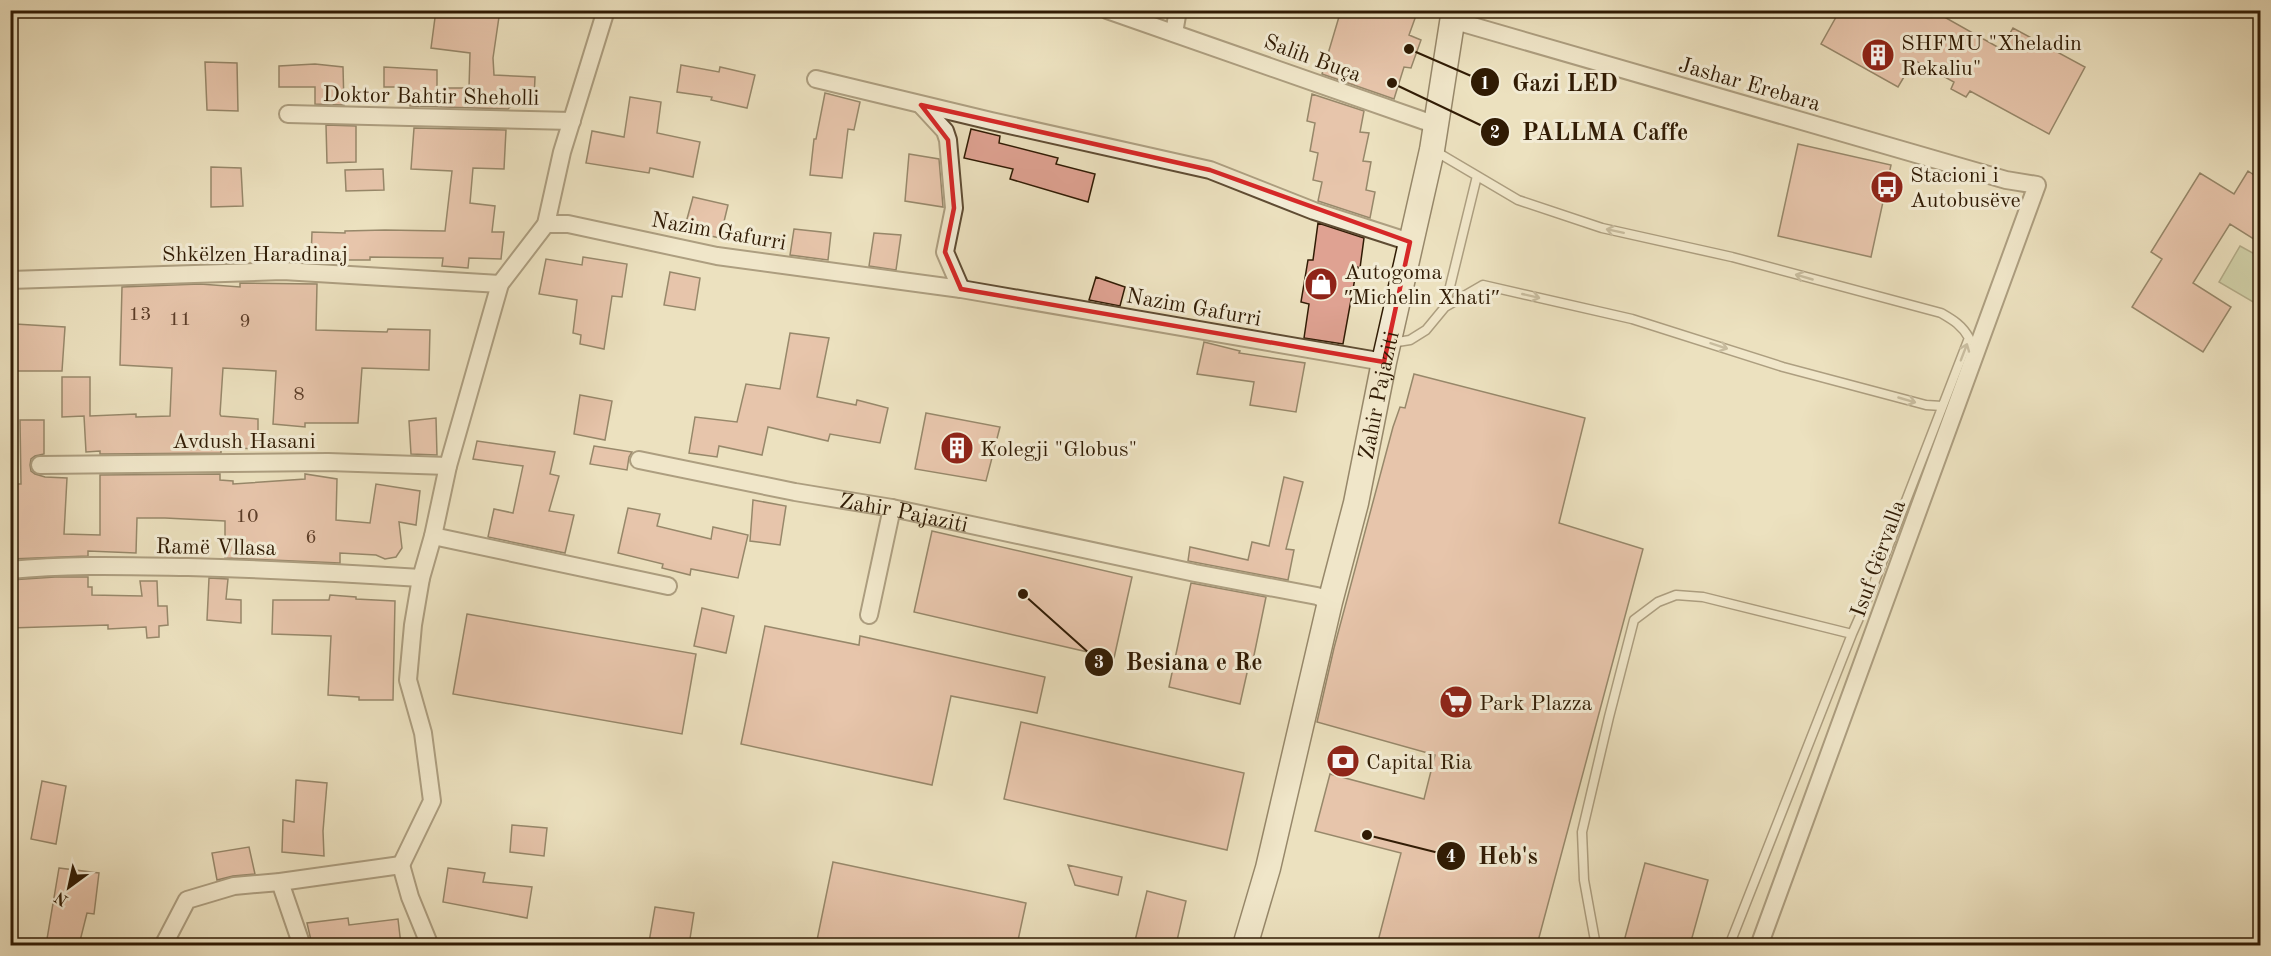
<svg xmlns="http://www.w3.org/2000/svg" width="2271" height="956" font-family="'Old Standard TT',serif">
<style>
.green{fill:#b3c495;stroke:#72704c;stroke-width:1.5}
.building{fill:#dfa292;stroke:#301b04;stroke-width:1.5}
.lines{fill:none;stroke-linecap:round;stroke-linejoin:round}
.service-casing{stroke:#5f4c33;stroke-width:11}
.minor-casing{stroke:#5f4c33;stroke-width:20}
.secondary-casing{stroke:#301b04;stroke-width:27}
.service{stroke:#f3ecd5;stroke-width:8}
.minor{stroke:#f3ecd5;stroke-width:16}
.secondary{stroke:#f3ecd5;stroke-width:24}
.oneway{stroke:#9b8e77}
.marked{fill:none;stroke:#d62828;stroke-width:4.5;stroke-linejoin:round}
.labels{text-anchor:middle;stroke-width:6;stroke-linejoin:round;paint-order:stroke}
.number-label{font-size:20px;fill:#5c3d28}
.poi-label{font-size:22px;fill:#301b04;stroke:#f3ecd5;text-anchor:start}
.street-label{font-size:22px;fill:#301b04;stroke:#f3ecd5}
.leader{fill:none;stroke:#301b04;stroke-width:2}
.callout-dot{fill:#301b04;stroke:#f3ecd5;stroke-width:2}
.mark-label{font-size:18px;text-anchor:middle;font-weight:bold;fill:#fff}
.callout-label{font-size:24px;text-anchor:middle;font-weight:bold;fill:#301b04;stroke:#f3ecd5;stroke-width:6;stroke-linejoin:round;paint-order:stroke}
</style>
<rect width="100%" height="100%" fill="#ece1bf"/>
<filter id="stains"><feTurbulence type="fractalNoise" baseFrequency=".00333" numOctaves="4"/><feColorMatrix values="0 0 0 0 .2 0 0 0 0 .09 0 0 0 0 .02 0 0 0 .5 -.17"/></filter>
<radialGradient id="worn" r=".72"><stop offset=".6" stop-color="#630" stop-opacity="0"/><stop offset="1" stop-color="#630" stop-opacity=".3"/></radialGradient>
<path class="green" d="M2240,246L2260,257V306L2219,282Z"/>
<path class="building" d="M436,10H500L493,58L494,75L535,77L534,100L518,99L508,109L410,106V87H384V67L437,70V88H469L470,53L431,48Z
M1341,10H1418L1409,35L1421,40L1411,68L1404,67L1394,99L1322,74Z
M1840,10H1932L2001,49L2013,28L2085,67L2049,134L1970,91L1966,97L1951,89L1954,82L1914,60L1898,87L1821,44Z
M205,62L237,63L238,111L207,110Z
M315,64L343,67L344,105L315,104V87H279V66Z
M681,65L719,72L720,67L755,75L747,108L711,100L712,97L677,92Z
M825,93L860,102L854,130L848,129L842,178L810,175L814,139H816Z
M1312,94L1364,111L1360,132L1369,133L1363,161L1371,162L1366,190L1375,192L1370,218L1318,201L1322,182L1313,180L1318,153L1310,151L1315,123L1307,121Z
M630,97L661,102L657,133L700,142L693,177L650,168L649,173L586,163L592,131L624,137Z
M326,125L356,126V162L327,163Z
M414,128L506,130L504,169L473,168L470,203L495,206L492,232H504L501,259L469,258L468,268L442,266L443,258L370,257V260H311L312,232L345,233V231L385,230L445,231L452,171L411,169Z
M971,129L1000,136L999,143L1058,158L1056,164L1095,174L1088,202L1010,179L1013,169L964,158Z
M1798,144L1891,165L1871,257L1778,236Z
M909,154L939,159L943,207L905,201Z
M211,167L241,168L243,206L211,207Z
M383,169L384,190L346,191L345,170Z
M2248,171L2260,179V243L2230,224L2193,283L2231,307L2203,352L2132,307L2162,259L2151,252L2200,173L2234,194Z
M693,197L728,205L720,238L684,230Z
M1318,223L1364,238L1360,268L1357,267L1343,344L1304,338L1309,304L1301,302L1308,260H1313Z
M794,229L831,233L828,260L790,255Z
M874,233L901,235L896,270L869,266Z
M583,257L627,264L622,297L612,296L604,349L580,344L581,335L573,333L577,300L539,294L546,259L582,265Z
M670,272L700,278L695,310L664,305Z
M1096,277L1125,287L1120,306L1089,300Z
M240,283L317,284L316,330L387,332L388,329L430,330L429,370L362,368L358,423H305V427L273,424L276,371L223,368L220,414L221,416L258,419V449L221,447V453L100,454V451L86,452L84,416L62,417V377H90V416L136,414V417L170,416L172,368L120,365L122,287L200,284L240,287Z
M15,324L65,327L62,371H12Z
M790,333L829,338L817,397L856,405L857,400L888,408L880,443L830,434L828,441L768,427L762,455L719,446L717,457L689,453L695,417L737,422L746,384L780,389Z
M1204,342L1240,351L1239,353L1305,363L1296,412L1250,405L1254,382L1197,374Z
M1414,374L1585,418L1559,523L1643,549L1537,945H1377L1401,853L1315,831L1330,774L1424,799L1435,755L1317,722L1334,648L1393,427L1400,407L1405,408Z
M580,395L612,401L605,440L574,434Z
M926,413L1000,427L986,481L915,469Z
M436,418L437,455L411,454L409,421Z
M20,420H44V454L35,456L31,459L30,465L31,471L35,474L45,477L67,478L64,534L100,535V475L220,474V480L233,481V484L305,479V474L337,479L336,520L370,523L376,484L420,491L416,525L399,522L402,548L396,557L385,559L376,555L340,553V563L225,558V521L165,518H137L136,553L88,551V556L10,559V484H21Z
M477,441L555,452L550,474L559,476L549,511L574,515L565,553L488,537L494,509L513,513L523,466L473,459Z
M594,446L632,452L629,457L627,470L590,464Z
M1284,477L1303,482L1286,549L1294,550L1288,580L1188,561L1190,547L1248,560L1252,542L1269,546Z
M753,500L786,506L780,545L750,541Z
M628,508L660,514L657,526L711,539L713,527L748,535L738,578L691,569L690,575L662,568L663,564L618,553Z
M932,531L1132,577L1114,658L914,612Z
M55,577H88V587H92V595L142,596L140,581H157L158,606H167L168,625L159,626V637L147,638L146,627L108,629V625L10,628V580Z
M209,578L228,579L226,599L241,600V623L207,620Z
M1191,583L1266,597L1252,665L1249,664L1240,704L1169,687Z
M330,595L356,597V599L395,601L393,700H359V697L328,695L331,636L272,634L273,600H329Z
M702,608L734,616L726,653L694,646Z
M467,614L696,654L682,734L453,694Z
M765,626L859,645L860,636L1045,677L1037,713L951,696L932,785L741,744Z
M1021,722L1244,773L1227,850L1004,799Z
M296,780L327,783L323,831L324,856L282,852L283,820L294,822Z
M42,781L66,786L56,844L31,839Z
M512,825L547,828L544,856L510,852Z
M249,847L255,874L233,876L217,880L212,853Z
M833,862L1026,903L1017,945H816Z
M1645,863L1708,880L1690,945H1623Z
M1068,865L1122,877L1118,895L1075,885Z
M59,868L99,873L94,914L87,913L79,945H46Z
M448,868L485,873L483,882L532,887L527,918L443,902Z
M1147,891L1186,901L1176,945H1134Z
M655,907L694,913L689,945L649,942Z
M348,918L349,925L398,919L401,945H312L307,923Z"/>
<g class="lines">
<g class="service-casing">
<path id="service" d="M1435,151L1518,200L1602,228L1732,257L1941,313C1953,320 1962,325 1969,338L1871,591L1852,634L1729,946
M1445,307L1477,176
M1391,343L1410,340L1426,330L1445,307L1483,285L1632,319L1783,367L1926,405L1942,406
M1596,946L1584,880L1582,832L1609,717L1634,620L1658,602L1676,595L1703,597L1852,634"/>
</g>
<g class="minor-casing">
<g id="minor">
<path d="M1107,10L1436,125"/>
<path d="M1452,20L2006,180L2037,185L1759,946"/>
<path d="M1174,33L1178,10"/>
<path d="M816,79L991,121L1210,170L1314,211L1410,242"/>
<path d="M921,105L945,131L948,140L954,208L945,252L961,289"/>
<path d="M288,114L572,121"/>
<path d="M546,224H568L717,256L961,289L1384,362"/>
<path d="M10,280L283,271L500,284"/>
<path id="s1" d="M639,460L795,492L892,508L1195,573L1317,596L1330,602"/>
<path d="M40,465L328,462L448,466"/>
<path d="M433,536L668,586"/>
<path d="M10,570C69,564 129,566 188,567C266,569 343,573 421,578"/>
<path d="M869,615L892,508"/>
<path d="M401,865L432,801L423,733L408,680L413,625L421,578L433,536L448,466L500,284L546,224L562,152L606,10"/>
<path d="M280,882L302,946"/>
<path d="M163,946L187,900L234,886L280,882L401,865L410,897L430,946"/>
</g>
</g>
<g class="secondary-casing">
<g id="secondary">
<path id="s2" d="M1245,946L1268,868L1330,602L1356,503L1384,362L1432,150L1454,10"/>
</g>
</g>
<use href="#service" class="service"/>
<use href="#minor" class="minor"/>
<use href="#secondary" class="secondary"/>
</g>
<defs><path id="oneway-shaft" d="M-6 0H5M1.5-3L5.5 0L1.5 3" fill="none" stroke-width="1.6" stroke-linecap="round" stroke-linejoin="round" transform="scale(1.5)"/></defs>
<g class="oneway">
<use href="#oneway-shaft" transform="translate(1615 231) rotate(-168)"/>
<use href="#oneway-shaft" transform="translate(1804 277) rotate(-164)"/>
<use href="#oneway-shaft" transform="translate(1531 296) rotate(13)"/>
<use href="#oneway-shaft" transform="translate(1719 346) rotate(18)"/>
<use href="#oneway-shaft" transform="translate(1964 352) rotate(-69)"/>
<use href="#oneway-shaft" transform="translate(1907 400) rotate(16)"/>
</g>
<path d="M0 0H2271V956H0ZM921,105L1210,170L1410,242L1384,362L961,289L945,252L954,208L948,140Z" fill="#ece1bf" fill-opacity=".55" fill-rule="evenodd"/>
<path class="marked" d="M921,105L1210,170L1410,242L1384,362L961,289L945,252L954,208L948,140Z"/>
<defs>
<g id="building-disc" transform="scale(1.725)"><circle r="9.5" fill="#8f2418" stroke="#f3ecd5"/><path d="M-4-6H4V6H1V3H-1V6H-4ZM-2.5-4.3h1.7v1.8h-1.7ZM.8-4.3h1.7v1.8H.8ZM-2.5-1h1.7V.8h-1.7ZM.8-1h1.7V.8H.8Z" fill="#fff"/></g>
<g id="bus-disc" transform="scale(1.725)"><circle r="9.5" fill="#8f2418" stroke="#f3ecd5"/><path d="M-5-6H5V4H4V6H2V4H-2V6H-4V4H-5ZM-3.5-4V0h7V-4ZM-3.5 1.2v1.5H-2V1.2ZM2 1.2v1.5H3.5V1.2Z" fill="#fff"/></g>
<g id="shop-disc" transform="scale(1.725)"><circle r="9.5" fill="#8f2418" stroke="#f3ecd5"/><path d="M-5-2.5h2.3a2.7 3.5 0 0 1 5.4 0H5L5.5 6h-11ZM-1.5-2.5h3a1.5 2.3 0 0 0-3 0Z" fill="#fff"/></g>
<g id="supermarket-disc" transform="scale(1.725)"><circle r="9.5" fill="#8f2418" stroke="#f3ecd5"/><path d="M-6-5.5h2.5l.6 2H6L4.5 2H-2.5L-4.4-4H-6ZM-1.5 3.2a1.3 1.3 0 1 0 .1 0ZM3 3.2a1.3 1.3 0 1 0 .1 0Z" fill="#fff"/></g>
<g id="bank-disc" transform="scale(1.725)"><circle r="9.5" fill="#8f2418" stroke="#f3ecd5"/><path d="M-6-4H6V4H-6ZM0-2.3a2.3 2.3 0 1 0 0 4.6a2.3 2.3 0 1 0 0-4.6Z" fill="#fff"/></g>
</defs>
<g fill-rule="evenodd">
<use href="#building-disc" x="1878" y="55"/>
<use href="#bus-disc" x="1887" y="187"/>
<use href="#shop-disc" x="1321" y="284"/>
<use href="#building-disc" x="957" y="448"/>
<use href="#supermarket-disc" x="1456" y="702"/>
<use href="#bank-disc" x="1343" y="761"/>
</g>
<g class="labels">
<g class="number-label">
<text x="140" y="320">13</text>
<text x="180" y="325">11</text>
<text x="245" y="327">9</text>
<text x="299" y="400">8</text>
<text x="247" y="522">10</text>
<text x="311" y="543">6</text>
</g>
<g class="poi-label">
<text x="1901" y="50">SHFMU "Xheladin<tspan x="1901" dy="25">Rekaliu"</tspan></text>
<text x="1910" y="182">Stacioni i<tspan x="1910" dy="25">Autobusëve</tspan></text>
<text x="1344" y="279">Autogoma<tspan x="1344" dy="25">ʺMichelin Xhatiʺ</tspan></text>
<text x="980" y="456">Kolegji "Globus"</text>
<text x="1479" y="710">Park Plazza</text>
<text x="1366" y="769">Capital Ria</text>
</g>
<g class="street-label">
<text transform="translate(1313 57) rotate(20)" y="8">Salih Buça</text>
<text transform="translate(1750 83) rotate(16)" y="8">Jashar Erebara</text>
<text transform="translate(431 95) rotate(1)" y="8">Doktor Bahtir Sheholli</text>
<text transform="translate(719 230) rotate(10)" y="8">Nazim Gafurri</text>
<text x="255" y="261">Shkëlzen Haradinaj</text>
<text transform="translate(1194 306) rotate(10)" y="8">Nazim Gafurri</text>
<text dy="8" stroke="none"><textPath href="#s2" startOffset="567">Zahir Pajaziti</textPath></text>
<text x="244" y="448">Avdush Hasani</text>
<text dy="8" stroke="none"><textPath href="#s1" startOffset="270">Zahir Pajaziti</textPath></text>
<text transform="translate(216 546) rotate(1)" y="8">Ramë Vllasa</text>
<text transform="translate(1877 558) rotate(-70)" y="8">Isuf Gërvalla</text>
</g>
</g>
<path class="leader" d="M1409 49L1485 82M1392 83L1495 132M1023 594L1099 662M1367 835L1451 856"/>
<g class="callout-dot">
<circle cx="1409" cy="49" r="6"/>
<circle cx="1392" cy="83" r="6"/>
<circle cx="1023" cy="594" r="6"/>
<circle cx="1367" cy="835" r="6"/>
<circle cx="1485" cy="82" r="15"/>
<circle cx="1495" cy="132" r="15"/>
<circle cx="1099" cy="662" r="15"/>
<circle cx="1451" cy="856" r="15"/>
</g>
<g class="mark-label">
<text x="1485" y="89">1</text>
<text x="1495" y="138">2</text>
<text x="1099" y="668">3</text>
<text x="1451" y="862">4</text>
</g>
<g class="callout-label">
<text x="1565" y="91">Gazi LED</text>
<text x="1605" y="140">PALLMA Caffe</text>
<text x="1194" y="670">Besiana e Re</text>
<text x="1508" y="864">Heb's</text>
</g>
<rect width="2271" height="956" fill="none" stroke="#ece1bf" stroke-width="36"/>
<rect x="12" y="12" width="2247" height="932" fill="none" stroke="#301b04" stroke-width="3"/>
<rect x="18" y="18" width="2235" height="920" fill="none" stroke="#301b04" stroke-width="1.5"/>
<g transform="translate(69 887) rotate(213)" stroke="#f3ecd5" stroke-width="4.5" paint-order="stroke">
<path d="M0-4.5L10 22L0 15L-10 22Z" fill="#301b04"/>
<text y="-9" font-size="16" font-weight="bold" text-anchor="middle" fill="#301b04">N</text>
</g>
<rect width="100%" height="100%" filter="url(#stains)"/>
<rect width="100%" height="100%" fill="url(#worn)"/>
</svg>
